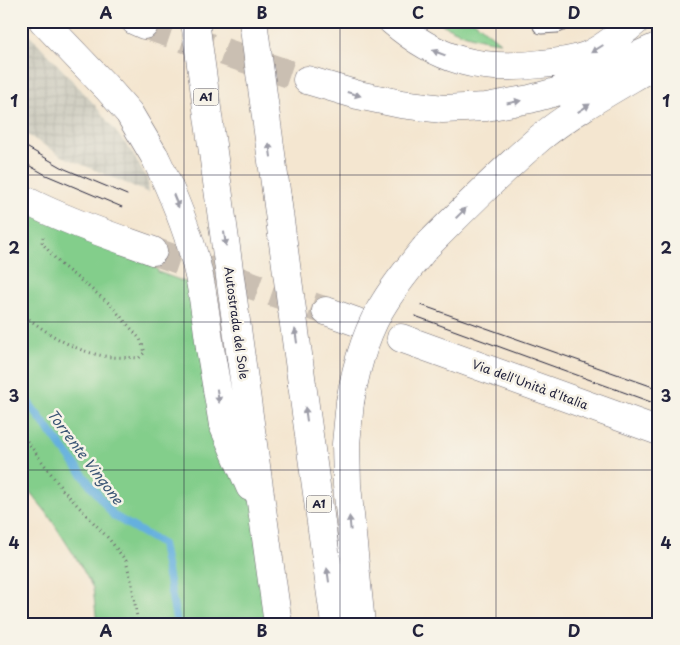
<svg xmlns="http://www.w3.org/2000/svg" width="680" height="645" font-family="'Playpen Sans',sans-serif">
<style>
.industrial{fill:url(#industrial-grid)}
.grass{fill:#83ce8b;stroke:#527863}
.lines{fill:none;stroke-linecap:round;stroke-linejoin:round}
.stream{stroke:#65b0de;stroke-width:8}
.tertiary-tunnel{stroke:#cabfb2;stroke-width:28;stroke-dasharray:28 14;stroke-linecap:butt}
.motorway-tunnel{stroke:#cabfb2;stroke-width:28;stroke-dasharray:28 14;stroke-linecap:butt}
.service-casing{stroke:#6c676f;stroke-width:17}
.tertiary-casing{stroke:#6c676f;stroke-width:29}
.motorway-casing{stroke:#6c676f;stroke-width:29}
.path{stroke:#6c676f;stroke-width:3;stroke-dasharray:1 4;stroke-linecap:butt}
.service{stroke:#fff;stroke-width:15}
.tertiary{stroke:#fff;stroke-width:28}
.motorway{stroke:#fff;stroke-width:28}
.tram{stroke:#22223b;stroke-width:1}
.motorway-bridge-casing{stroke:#6c676f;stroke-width:29;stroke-linecap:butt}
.motorway-bridge{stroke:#fff;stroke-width:28}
.oneway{fill:#9c9ca7}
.grid{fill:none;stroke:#22223b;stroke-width:1;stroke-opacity:0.55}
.labels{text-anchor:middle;stroke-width:5;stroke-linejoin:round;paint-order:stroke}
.shield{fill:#f7f3e8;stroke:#62616f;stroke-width:1}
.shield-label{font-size:11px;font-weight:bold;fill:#22223b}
.street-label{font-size:12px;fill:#22223b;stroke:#f7f3e8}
.water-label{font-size:14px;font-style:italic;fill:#395474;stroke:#f7f3e8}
.neatline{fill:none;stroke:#22223b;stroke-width:2}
.grid-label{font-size:16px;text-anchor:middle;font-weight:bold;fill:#22223b}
</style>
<defs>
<pattern id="industrial-grid" width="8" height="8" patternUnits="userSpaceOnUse" patternTransform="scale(1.25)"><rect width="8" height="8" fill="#c6c5b8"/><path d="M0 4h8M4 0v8" fill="none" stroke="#aaa99f"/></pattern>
</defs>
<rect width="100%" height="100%" fill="#f7f3e8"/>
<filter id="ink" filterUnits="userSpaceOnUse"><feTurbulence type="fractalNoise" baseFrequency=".02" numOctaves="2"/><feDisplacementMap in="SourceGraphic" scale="10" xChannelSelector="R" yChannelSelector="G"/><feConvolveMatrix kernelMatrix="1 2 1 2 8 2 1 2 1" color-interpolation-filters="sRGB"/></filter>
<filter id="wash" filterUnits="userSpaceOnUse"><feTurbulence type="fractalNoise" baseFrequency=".0096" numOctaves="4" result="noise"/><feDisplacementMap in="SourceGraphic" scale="20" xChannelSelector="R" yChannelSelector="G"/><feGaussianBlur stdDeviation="1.12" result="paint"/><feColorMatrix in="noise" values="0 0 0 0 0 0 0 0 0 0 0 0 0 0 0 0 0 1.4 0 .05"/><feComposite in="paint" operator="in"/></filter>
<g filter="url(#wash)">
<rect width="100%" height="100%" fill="#f4e6d0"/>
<path class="industrial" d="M21,23L30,35L94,104L131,151L148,181L149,193L62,156L21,131Z"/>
<path class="grass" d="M437,21H474L500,42C479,40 455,33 437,21Z
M21,198L153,251L158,272L201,288L263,517L278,624H97L93,588L78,561L47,513L21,481Z"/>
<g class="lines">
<path class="stream" d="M21,393L114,516L162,544L177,624"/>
</g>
</g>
<g filter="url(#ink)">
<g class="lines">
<path class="tertiary-tunnel" d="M153,251L326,311"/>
<path class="motorway-tunnel" d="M144,25L307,80"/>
<g class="service-casing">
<path id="service" d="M541,26L557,25L567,21"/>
</g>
<g class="tertiary-casing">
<path id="tertiary" d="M21,198C63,220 109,235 153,251
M326,311L357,322
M401,338L659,431"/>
</g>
<g class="motorway-casing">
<path id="motorway" d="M43,21L108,89L129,113L155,157
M135,21L144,25
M195,21L216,174
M253,21L277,198
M392,21C438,61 481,72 541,64C556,63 572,61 586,56C603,49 622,33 636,21
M307,80L358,95L401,104L443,109L486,107L530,99L556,92L659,46
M426,247C463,210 500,172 540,138C574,110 621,85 659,62
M210,348L223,425L250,487
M241,358L278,624
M302,384L335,624
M350,402L346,444L347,485L361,624"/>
</g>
<path class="path" d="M21,313C47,333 71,350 104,356C115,358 128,357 139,358L145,352L140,339L110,304L60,264L42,243L43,237
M21,433L63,490L109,539L126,561L132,584L138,624"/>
<use href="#service" class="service"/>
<use href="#tertiary" class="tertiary"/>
<use href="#motorway" class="motorway"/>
<path class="tram" d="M21,144L65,169L127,195
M21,161L46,175L122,207
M421,305L659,389
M415,316L659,405"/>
<g class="motorway-bridge-casing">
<path id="motorway-bridge" d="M155,157C174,196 190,234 199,276C204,300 207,324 210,348
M216,174L241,358
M277,198L302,384
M350,402C356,367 366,330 386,300C398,281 412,264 426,247"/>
</g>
<use href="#motorway-bridge" class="motorway-bridge"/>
</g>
<defs><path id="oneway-solid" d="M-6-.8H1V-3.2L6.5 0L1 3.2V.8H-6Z" transform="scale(1.25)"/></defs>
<g class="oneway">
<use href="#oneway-solid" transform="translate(597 49) rotate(148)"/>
<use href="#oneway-solid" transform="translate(439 53) rotate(-159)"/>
<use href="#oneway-solid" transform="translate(354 94) rotate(16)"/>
<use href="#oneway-solid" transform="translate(514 102) rotate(-11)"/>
<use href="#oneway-solid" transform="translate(584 108) rotate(-33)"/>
<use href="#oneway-solid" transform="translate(270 150) rotate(-98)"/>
<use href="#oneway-solid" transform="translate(176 201) rotate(68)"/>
<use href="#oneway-solid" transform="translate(461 213) rotate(-45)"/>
<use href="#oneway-solid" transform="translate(225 239) rotate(82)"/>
<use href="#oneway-solid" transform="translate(296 336) rotate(-98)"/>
<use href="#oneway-solid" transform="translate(218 396) rotate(81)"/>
<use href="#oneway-solid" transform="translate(306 414) rotate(-98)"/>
<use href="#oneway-solid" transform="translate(350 523) rotate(-95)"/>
<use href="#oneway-solid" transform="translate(328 575) rotate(-98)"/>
</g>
</g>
<path class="grid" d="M184,21V624M340,21V624M496,21V624M21,175H659M21,322H659M21,470H659"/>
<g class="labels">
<g class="shield">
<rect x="193.5" y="88.5" width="25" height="17" rx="4"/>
<rect x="306.5" y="495.5" width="25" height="17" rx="4"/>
</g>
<g class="shield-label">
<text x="206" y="101">A1</text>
<text x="319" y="508">A1</text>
</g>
<g class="street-label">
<text transform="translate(236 323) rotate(82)" y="4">Autostrada del Sole</text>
<text transform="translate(530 385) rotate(20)" y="4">Via dell'Unità d'Italia</text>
</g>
<g class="water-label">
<text transform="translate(85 457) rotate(53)" y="5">Torrente Vingone</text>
</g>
</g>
<rect width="680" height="645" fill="none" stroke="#f7f3e8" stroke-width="55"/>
<rect x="28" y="28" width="624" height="590" class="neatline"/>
<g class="grid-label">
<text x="106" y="19">A</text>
<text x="262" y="19">B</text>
<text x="418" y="19">C</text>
<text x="574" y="19">D</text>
<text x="14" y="107">1</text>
<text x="666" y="107">1</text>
<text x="14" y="254">2</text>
<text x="666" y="254">2</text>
<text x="14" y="402">3</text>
<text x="666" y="402">3</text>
<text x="14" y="549">4</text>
<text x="666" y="549">4</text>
<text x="106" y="637">A</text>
<text x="262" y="637">B</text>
<text x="418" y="637">C</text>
<text x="574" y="637">D</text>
</g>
</svg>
